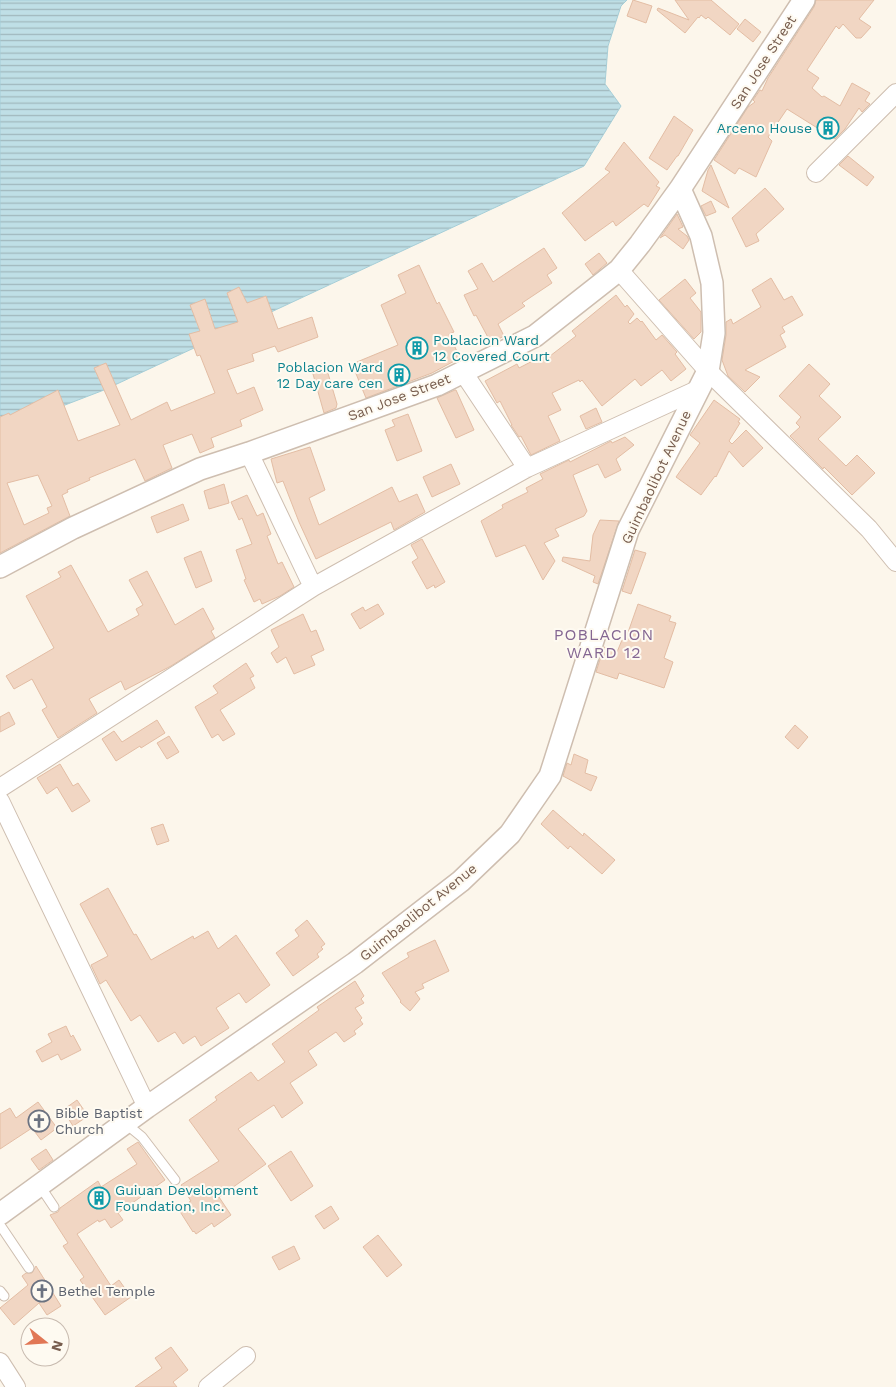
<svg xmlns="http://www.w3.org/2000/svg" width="896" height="1387" font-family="'Work Sans',sans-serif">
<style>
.water{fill:url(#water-rules);stroke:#a6ced7}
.building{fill:#f1d6c3;stroke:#e3bda4;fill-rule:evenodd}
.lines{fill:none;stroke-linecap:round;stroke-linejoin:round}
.service-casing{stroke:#cebeb0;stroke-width:11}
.minor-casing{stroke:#cebeb0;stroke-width:20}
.tertiary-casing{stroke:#cebeb0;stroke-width:24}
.service{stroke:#fff;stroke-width:9}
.minor{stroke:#fff;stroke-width:18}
.tertiary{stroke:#fff;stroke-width:21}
.labels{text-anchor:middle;stroke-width:4;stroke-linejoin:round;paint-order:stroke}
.street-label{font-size:14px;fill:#775d4e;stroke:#fefaf1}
.culture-label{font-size:14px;fill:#0d838f;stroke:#fefaf1;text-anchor:end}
.worship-label{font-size:14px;fill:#5b616d;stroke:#fefaf1;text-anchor:start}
.quarter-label{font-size:16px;letter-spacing:1px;fill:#846692;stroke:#fefaf1}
</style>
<defs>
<pattern id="water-rules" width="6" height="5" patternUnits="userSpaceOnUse" patternTransform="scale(1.25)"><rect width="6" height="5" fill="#bfdfe6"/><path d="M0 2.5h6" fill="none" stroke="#a0b8bd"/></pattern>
</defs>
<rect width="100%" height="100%" fill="#fcf6eb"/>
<path class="water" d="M0,0H627L621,6L608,46L605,84L621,106L584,166L104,390L0,430Z"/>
<path class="building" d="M633,0L652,6L646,23L627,16Z
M675,0H711L739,24L730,35L708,17L706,19L701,15L699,18L698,17L685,33L657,10L658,8L689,20Z
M816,0H874L859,19L871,27L861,38H856L843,24L839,29L836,26L807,70L819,78L812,88L822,97L824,96L840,106L852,83L870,93L865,101L870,104L862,112L859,108L845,129L835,139L787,109L768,137L772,141L756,177L739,168L735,174L714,160L748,107L755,102L753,100L760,90L762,91L768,78L814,7Z
M745,19L761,32L753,42L737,29Z
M674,116L693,130L678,156H677L667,170L649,158Z
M624,142L659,182L656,186L660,188L648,207L644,204L616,226L613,221L585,241L562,213L610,172L605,169Z
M848,156L874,177L867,186L839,165Z
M711,165L729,208L702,191L708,170Z
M765,188L784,209L756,234L759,241L746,247L732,218Z
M711,201L716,212L706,216L701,206Z
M677,214L683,227L678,229L687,236L689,240L683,249L665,235L660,238Z
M544,248L557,268L547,275L552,283L522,303L525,306L498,324L504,336L491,343L476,315L474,316L464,295L478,289L468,271L482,263L493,282Z
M599,253L607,263L593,275L585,264Z
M419,265L437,304L439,302L454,332L449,334L460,358L432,373L366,398L352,364L398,345L381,305L406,293L398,275Z
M771,278L784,300L792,296L803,315L782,327L785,332L780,335L786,347L745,370L760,377L745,392L728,376L722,360L726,335V322L731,319L733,324L761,307L752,290Z
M685,279L696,293L690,298L701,312V332L694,339L659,300Z
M239,287L247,303L266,296L278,329L312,317L318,337L278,352L275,346L252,354L254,361L227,370L237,394L254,387L263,410L240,420L242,426L211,438L214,447L200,453L192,434L163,445L172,468L145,481L135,459L89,478L90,480L67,490L68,492L62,495L70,516L0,553V417L9,413L10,415L58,390L78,441L120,425L94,368L106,363L131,420L167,402L171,411L215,393L200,355L197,356L189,334L200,331L190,305L205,299L215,329L238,322L227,293ZM38,475L52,506L47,508L49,513L24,525L7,483Z
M616,295L625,307L627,305L634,314L628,322L630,324L637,318L641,322L642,321L656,340L662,335L677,352L675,354L686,369L671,381L662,370L641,386L635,379L602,406L582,380L580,382L579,380L552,393L561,410L548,416L560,441L531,455L521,436L519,437L511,425H512L500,401L497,403L485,381L517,364L519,368L548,353L550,356L576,336L572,331Z
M325,363L337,404L336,408L324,413L311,367Z
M809,364L830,384L819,396L841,417L818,439L846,466L857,455L875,473L852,495L824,467L823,469L790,436L800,427L796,423L801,417L779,396Z
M455,390H456L474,430L456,438L437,398Z
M714,400L740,419L738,422L740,423L729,441L732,444L746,430L763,448L743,467L729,451L716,477L715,476L701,495L676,477L700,443L690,435Z
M596,408L602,422L586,429L580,416Z
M408,414L422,451L397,461L385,430L395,426L392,420Z
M625,437L634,445L616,459L621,470L605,478L598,464L573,475L587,511L584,516L555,529L559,536L544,543L555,561L543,580L525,545L496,557L481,521L503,508L502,505L528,492L526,488L543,479L540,474L569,460L570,462L611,441L612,443Z
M310,447L325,490L309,498L319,525L392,487L399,502L417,494L425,512L394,530L391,522L316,559L299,522L283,481L277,483L271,459Z
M451,464L460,484L432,497L423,477Z
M224,484L229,503L209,509L204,491Z
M247,495L257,516L263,513L271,534L267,536L278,564L282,562L294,587L280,596L262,604L260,599L254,602L244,580L246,579L236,550L252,544L242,518L239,520L231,502Z
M183,504L189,520L157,533L151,517Z
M600,520L619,521L598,584L593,582L595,576L562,561L563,557L590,561L593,535Z
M422,539L445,582L435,588L434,585L427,589L412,562L418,558L411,545Z
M635,550L646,553L631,594L622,591Z
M201,551L212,581L196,588L184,558Z
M71,565L108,632L139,615L136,609L143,605L129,580L147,571L175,625L203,608L214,629L211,631L215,638L171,666L125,690L121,681L89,699L97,713L58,738L42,710L47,707L32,679L14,689L6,676L54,648L26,596L61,577L58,572Z
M378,604L384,614L360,629L351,614L363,607L365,611Z
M638,604L671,616L669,621L676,623L664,658L673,662L664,688L619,673L617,679L596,672L604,647L617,652L622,640L625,641Z
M303,614L311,632L316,630L324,650L311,656L315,665L294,674L286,657L277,663L271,653L279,647L271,630Z
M246,663L254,676L250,678L255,688L220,710L235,734L223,741L218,734L212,738L195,707L218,693L213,686Z
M9,712L15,724L0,732V717Z
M157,720L165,733L141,748L140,746L116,761L102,739L114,731L122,742Z
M795,725L808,737L798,749L785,737Z
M169,736L179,752L167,759L157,743Z
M574,754L588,760L585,773L597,777L591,791L563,776L567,763L571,765Z
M60,764L73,786L78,783L90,801L72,812L57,787L47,794L37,778Z
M553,810L583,836L584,833L615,860L602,874L570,846L568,849L541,824Z
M163,824L169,841L157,845L151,828Z
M108,888L134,935L136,934L151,960L193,936L194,939L208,931L218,949L236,935L270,985L246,1003L239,993L216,1008L229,1028L201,1046L195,1036L183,1044L175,1032L158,1042L140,1015L131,1021L106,980L100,984L91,965L108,956L80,904Z
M307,920L325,944L321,947L323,949L317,954L319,957L293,976L276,953L299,936L295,930Z
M435,940L449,971L422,984L424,988L415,992L420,999L410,1011L400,1002L401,1001L382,973L409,957L407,953Z
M355,981L364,996L361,999L364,1003L355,1008L362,1018L360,1020L363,1024L354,1031L356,1034L344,1042L336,1032L308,1051L317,1065L290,1083L303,1103L282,1118L274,1105L238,1129L266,1164L219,1197L231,1215L214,1227L212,1223L196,1234L194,1231L193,1232L179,1210L190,1204L189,1202L191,1201L181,1185L219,1161L189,1120L217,1100L215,1097L251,1072L258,1081L285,1062L272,1044L319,1010L317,1007Z
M66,1026L71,1037L73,1035L81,1050L61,1060L58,1054L42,1062L36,1051L52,1042L48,1034Z
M77,1100L88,1116L73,1126L63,1110Z
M38,1102L57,1128L41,1140L32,1128L0,1149V1114L10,1108L16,1118Z
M138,1142L165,1180L118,1213L123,1220L111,1228L105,1219L99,1222L98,1220L77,1234L111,1286L119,1280L131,1297L105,1315L80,1280L84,1277L63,1246L68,1243L50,1215L58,1212L60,1208L98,1181L101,1187L137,1164L127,1149Z
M46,1149L53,1160L39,1170L31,1159Z
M291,1151L313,1186L291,1201L268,1166Z
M331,1206L339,1219L324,1229L315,1216Z
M378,1235L402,1265L387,1277L363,1247Z
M294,1246L300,1259L279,1270L272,1257Z
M36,1266L61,1306L47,1315L39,1303L14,1325L0,1308L28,1285L22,1276L26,1273H32Z
M171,1347L188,1370L173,1382L177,1387H135L162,1368L155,1358Z"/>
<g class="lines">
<g class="service-casing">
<path id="service" d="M125,1123L142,1137L175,1180
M40,1186L54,1207
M0,1225L29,1268
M0,1291L4,1296"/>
</g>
<g class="minor-casing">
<path id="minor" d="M816,173L896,93
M619,270L708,371L869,529L896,562
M463,372L527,468
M249,453L313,587
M0,788L313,587L527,468L697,390
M0,801L147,1107
M0,1362L16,1387
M208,1387L246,1356"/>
</g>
<g class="tertiary-casing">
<path id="tertiary" d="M0,567L73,528L200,469L249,453L437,385L535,336L619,270L640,244L680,189L804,0
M0,1214L147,1107L355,963L461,881L510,834L550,776L628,530L708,371L714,333L712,283L701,236L680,189"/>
</g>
<use href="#service" class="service"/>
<use href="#minor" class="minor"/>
<use href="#tertiary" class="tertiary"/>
</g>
<defs>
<g id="building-ring" transform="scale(1.125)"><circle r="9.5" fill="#fefaf1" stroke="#0f9aa8" stroke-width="1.5"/><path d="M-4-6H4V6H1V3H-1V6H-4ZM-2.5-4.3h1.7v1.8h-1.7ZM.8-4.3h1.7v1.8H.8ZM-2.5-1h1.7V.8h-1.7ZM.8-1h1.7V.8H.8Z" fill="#0f9aa8"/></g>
<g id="church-ring" transform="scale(1.125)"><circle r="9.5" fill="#fefaf1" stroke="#6b7280" stroke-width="1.5"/><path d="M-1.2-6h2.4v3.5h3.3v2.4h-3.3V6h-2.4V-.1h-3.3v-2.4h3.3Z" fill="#6b7280"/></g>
</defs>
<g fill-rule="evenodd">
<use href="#building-ring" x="828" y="128"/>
<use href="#building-ring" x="417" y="348"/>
<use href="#building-ring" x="399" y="375"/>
<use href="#church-ring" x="39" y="1121"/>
<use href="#building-ring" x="99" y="1198"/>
<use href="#church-ring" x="42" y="1291"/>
</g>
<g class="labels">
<g class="street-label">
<text transform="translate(763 62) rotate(-57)" y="5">San Jose Street</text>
<text transform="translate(399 397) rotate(-21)" y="5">San Jose Street</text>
<text transform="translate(656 477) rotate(-65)" y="5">Guimbaolibot Avenue</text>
<text transform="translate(418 912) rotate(-39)" y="5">Guimbaolibot Avenue</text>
</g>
<g class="culture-label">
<text x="812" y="133">Arceno House</text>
<text x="433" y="345" text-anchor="start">Poblacion Ward<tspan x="433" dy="16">12 Covered Court</tspan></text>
<text x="383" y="372">Poblacion Ward<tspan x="383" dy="16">12 Day care cen</tspan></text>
<text x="115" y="1195" text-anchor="start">Guiuan Development<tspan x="115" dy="16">Foundation, Inc.</tspan></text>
</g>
<g class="worship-label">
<text x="55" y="1118">Bible Baptist<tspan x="55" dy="16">Church</tspan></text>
<text x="58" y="1296">Bethel Temple</text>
</g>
<g class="quarter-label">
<text x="604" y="640">POBLACION<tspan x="604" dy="18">WARD 12</tspan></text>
</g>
</g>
<g transform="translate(45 1342) rotate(107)"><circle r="24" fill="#fefaf1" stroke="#c8bbb0"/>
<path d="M0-4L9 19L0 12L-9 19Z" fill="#e17755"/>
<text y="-8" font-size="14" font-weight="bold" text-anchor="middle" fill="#775d4e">N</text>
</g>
</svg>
